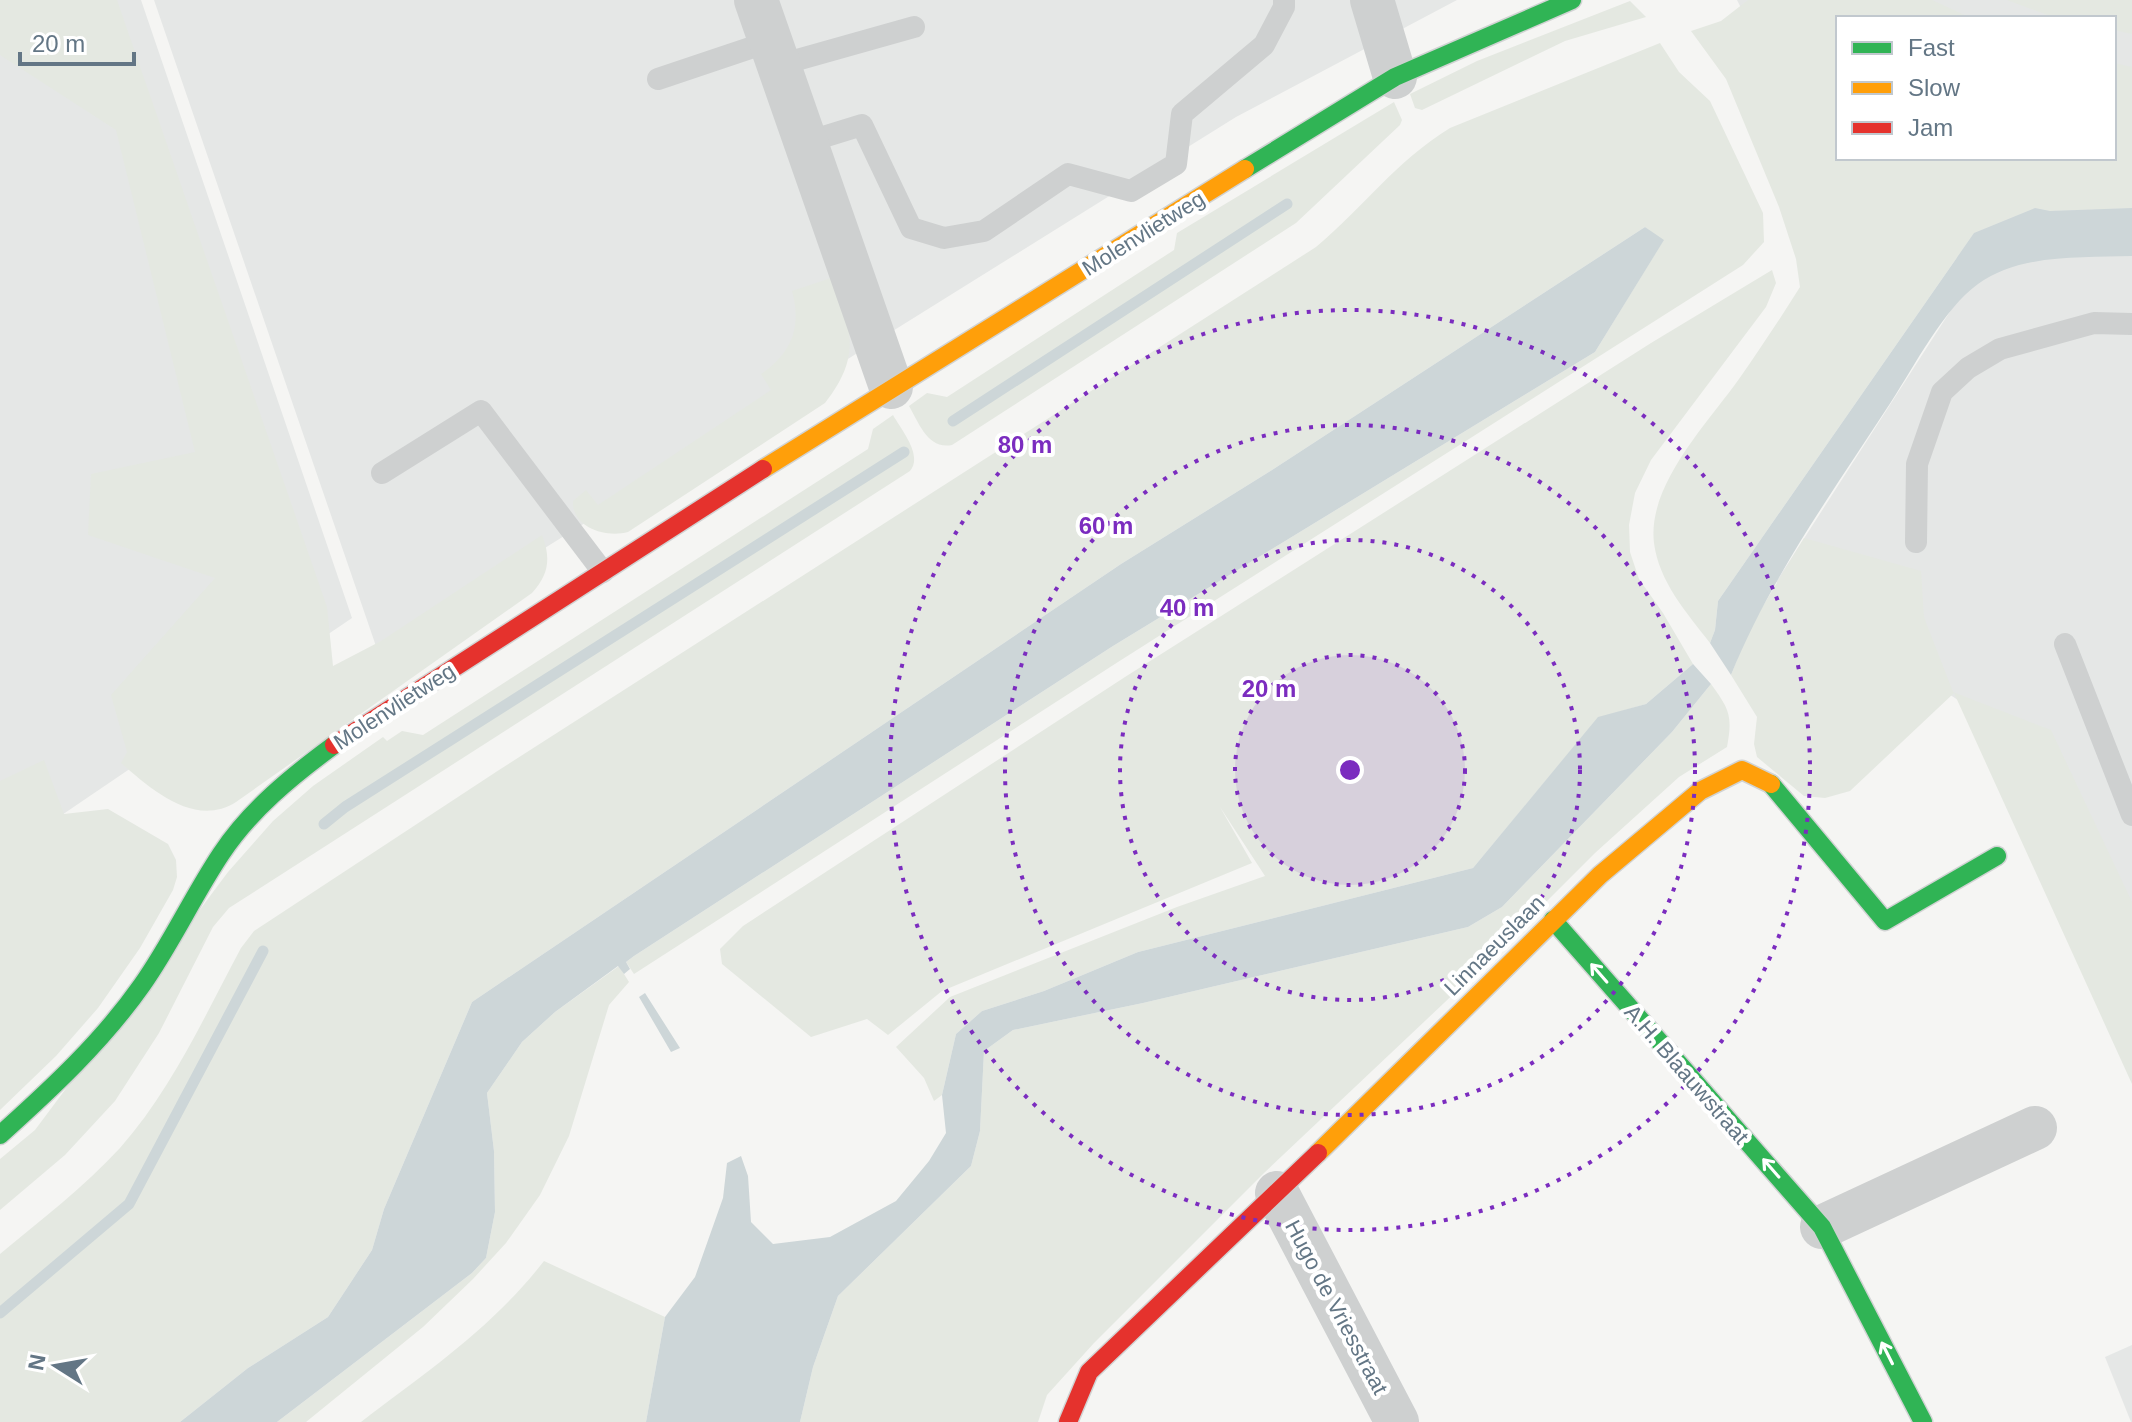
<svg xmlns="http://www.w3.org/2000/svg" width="2132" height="1422" font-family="Helvetica,sans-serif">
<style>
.built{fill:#e5e7e6}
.green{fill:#e4e8e1}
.water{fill:#cdd6d8}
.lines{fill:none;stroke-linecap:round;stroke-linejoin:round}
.stream{stroke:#cdd6d8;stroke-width:11}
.fast-casing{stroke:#d1d3d3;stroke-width:21}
.slow-casing{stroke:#d1d3d3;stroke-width:21}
.jam-casing{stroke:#d1d3d3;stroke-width:21}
.lane{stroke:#ced0d0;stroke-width:22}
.street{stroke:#ced0d0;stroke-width:44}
.fast{stroke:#30b455;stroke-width:18}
.slow{stroke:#ff9f0a;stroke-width:18}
.jam{stroke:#e5322d;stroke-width:18}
.oneway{stroke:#fff}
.ring{fill:none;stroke:#7b2cbf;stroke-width:4;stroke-dasharray:4 8}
.labels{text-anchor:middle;stroke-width:8;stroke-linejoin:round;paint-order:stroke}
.street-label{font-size:22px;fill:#637685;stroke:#fff}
.centre{fill:#7b2cbf;stroke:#fff;stroke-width:4}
.ring-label{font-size:24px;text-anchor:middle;font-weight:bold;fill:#7b2cbf;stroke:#fff;stroke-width:8;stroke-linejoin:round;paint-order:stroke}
</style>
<rect width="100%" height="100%" fill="#f5f5f3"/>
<path class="built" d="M0,0H141L352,618L0,857Z
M154,0H1457L1236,117L378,652Z
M1737,0H2132V1014L2012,735L1776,582L1969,282L1908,158H2114V18H1840L1837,14L1756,38Z
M2132,1345V1422H2131L2105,1357Z"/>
<path class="green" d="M0,0H117L327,607L333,666L381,641L542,535C551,558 549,574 532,593L236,802C195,828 152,790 121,763L127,752L111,695L215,578L88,535L91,474L195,452L116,130L0,55Z
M1748,0H1932L1971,18H1838V158H2114V63L2132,67V208L2050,211L2035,208L1974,233L1718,601L1715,630L1710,643C1687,613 1659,582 1654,543C1647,485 1707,424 1739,379C1760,349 1780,319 1800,287L1796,259L1779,207L1726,79L1691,31L1721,21Z
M2007,0H2132V34L2114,30V18H2056Z
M1630,1L1646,17L1565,41L1422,110L1415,108L1410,94L1477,61Z
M1660,43L1679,72L1710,101L1763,213L1764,242L1743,265L1118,662L634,974L626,962L634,956L1113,646L1595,352L1663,241L1645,227L1272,470L1121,564L472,1002L384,1209L372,1250L328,1317L248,1368L180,1422H0V1254C41,1220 84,1187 120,1148C172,1089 204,1017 241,948L254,931L499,770L1316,247C1364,207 1395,162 1450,128Z
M1394,102L1402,120L1400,125L1296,223L952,445C928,450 919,423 909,406L927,393L947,397L1174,250L1177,233Z
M1772,270L1776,283L1766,307L1651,460L1635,493L1629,525L1630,552L1639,579L1663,613L1693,664L1646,704L1598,718L1473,868L1138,952L1044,991L982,1011L956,1034L942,1095L934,1101L924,1078L896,1047L950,997L1177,907L1265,876L1220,807L1252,863L942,991L888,1035L867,1019L811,1037L722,964L720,949L743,926L1125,677L1651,343Z
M834,277C851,329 862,356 825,403L628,532C606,538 572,528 573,501L586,490L598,505L771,390L761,374C792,353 802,326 792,291Z
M893,415C902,431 923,455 910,471L229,908L213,927L159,1033L115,1101L65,1155L0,1210V1159L35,1130L228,872L273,821L313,786L383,737L387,741L402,731L423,735L868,449L873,429Z
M1804,538L1921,571L1924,617L1953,692L2051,730L2132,902V1084L1954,693L1850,791L1825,798L1804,796L1757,757L1754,744L1757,717L1731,675L1749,629Z
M1711,684C1729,709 1733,715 1727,747L1679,777L1595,853L1462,986L1264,1173L1094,1343L1047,1395L1038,1422H800L813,1367L838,1296L971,1166L980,1131L984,1051L1013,1030L1143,1003L1468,927L1502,907L1672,732Z
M44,760L64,814L108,809L168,844L176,860L177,877L173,890L140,948L98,1008L56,1056L0,1110V781Z
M619,966L629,982L609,1005L569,1136L540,1195L506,1243L473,1279L423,1327L306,1422H277L472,1273L486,1258L495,1212L494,1151L487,1093L522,1042L555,1012Z
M544,1261L665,1317L646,1422H361C429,1370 491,1329 544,1261Z"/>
<path class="water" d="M2035,208L2050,211L2132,208V256C2082,258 2021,253 1978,284C1944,308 1914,367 1891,402C1834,490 1770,578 1731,675L1710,643L1715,630L1718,601L1974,233Z
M1645,227L1664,240L1595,352L1113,646L634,956L626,962L630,969L624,974L618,966L555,1012L522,1042L487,1093L494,1151L495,1212L486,1258L472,1273L277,1422H180L248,1368L328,1317L372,1250L384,1209L472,1002L1121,564L1272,470Z
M1693,664L1711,684L1672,732L1502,907L1468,927L1143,1003L1013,1030L984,1051L980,1131L971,1166L838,1296L813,1367L800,1422H646L665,1317L695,1277L723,1198L727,1163L741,1156L748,1176L751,1222L773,1244L830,1237L896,1201L929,1161L946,1133L942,1095L956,1034L982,1011L1044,991L1138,952L1473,868L1598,717L1646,704Z
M645,993L680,1048L671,1052L639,997Z"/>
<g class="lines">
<path class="stream" d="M953,421L1287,204
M324,824L345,807L904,452
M0,1313L129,1204L263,951"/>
<g class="fast-casing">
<path id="fast" d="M1245,169L1395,77L1572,0
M1771,784L1885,921L1997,856
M1553,920L1822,1227L1923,1422
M0,1135C51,1089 102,1042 142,985C171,944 193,896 221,854C250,810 292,776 334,745"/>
</g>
<g class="slow-casing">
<path id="slow" d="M763,469L1245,169
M1318,1153L1600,875L1700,791L1742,770L1771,784"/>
</g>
<g class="jam-casing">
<path id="jam" d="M334,745L763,469
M1068,1422L1089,1372L1318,1153"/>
</g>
<path class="lane" d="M779,65L914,27
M658,79L771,41
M807,142L862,125L911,228L944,238L984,231L1068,174L1131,191L1176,164L1182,114L1264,45L1284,7V0
M382,473L481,411L603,572
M1916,542L1917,464L1942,392L1968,368L2000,349L2094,323L2132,324
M2065,644L2132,815"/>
<path class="street" d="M756,0L891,387
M1372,0L1395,77
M1277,1193L1397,1422
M1822,1227L2035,1128"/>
<use href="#fast" class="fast"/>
<use href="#slow" class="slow"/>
<use href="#jam" class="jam"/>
</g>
<defs><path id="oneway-shaft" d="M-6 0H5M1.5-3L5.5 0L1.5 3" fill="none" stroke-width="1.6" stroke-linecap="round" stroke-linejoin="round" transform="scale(2)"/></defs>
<g class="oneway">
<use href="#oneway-shaft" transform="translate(1599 973) rotate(-131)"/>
<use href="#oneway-shaft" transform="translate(1771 1168) rotate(-131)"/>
<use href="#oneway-shaft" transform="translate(1887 1353) rotate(-117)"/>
</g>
<circle cx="1350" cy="770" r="115" fill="#7b2cbf" fill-opacity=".12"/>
<g class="ring">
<circle cx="1350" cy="770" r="115"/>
<circle cx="1350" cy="770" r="230"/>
<circle cx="1350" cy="770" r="345"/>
<circle cx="1350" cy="770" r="460"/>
</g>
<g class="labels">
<g class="street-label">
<text transform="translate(1143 233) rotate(-32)" y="8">Molenvlietweg</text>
<text transform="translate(394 706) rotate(-33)" y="8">Molenvlietweg</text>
<text transform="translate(1494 945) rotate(-45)" y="8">Linnaeuslaan</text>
<text transform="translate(1687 1074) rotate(49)" y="8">A.H. Blaauwstraat</text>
<text transform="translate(1337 1307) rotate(62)" y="8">Hugo de Vriesstraat</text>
</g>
</g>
<circle cx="1350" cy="770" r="12" class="centre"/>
<g class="ring-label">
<text x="1025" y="453">80 m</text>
<text x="1106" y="534">60 m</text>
<text x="1187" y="616">40 m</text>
<text x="1269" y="697">20 m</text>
</g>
<rect x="1836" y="16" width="280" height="144" fill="#ffffff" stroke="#c1c8ce" stroke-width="2"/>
<rect x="1852" y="42" width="40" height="12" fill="#30b455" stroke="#c1c8ce" stroke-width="2"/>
<text x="1908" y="56" font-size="24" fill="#637685">Fast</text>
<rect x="1852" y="82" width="40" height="12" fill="#ff9f0a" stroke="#c1c8ce" stroke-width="2"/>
<text x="1908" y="96" font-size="24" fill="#637685">Slow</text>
<rect x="1852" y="122" width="40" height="12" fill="#e5322d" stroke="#c1c8ce" stroke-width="2"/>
<text x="1908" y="136" font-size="24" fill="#637685">Jam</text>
<g transform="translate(56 1366) rotate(281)" stroke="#ffffff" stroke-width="6" paint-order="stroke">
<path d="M0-6L14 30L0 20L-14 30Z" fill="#637685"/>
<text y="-12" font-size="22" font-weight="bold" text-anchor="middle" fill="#637685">N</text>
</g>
<path d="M20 52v12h114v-12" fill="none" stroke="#637685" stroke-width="4"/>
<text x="32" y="52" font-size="24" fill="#637685" stroke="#ffffff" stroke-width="6" paint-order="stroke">20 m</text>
</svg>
